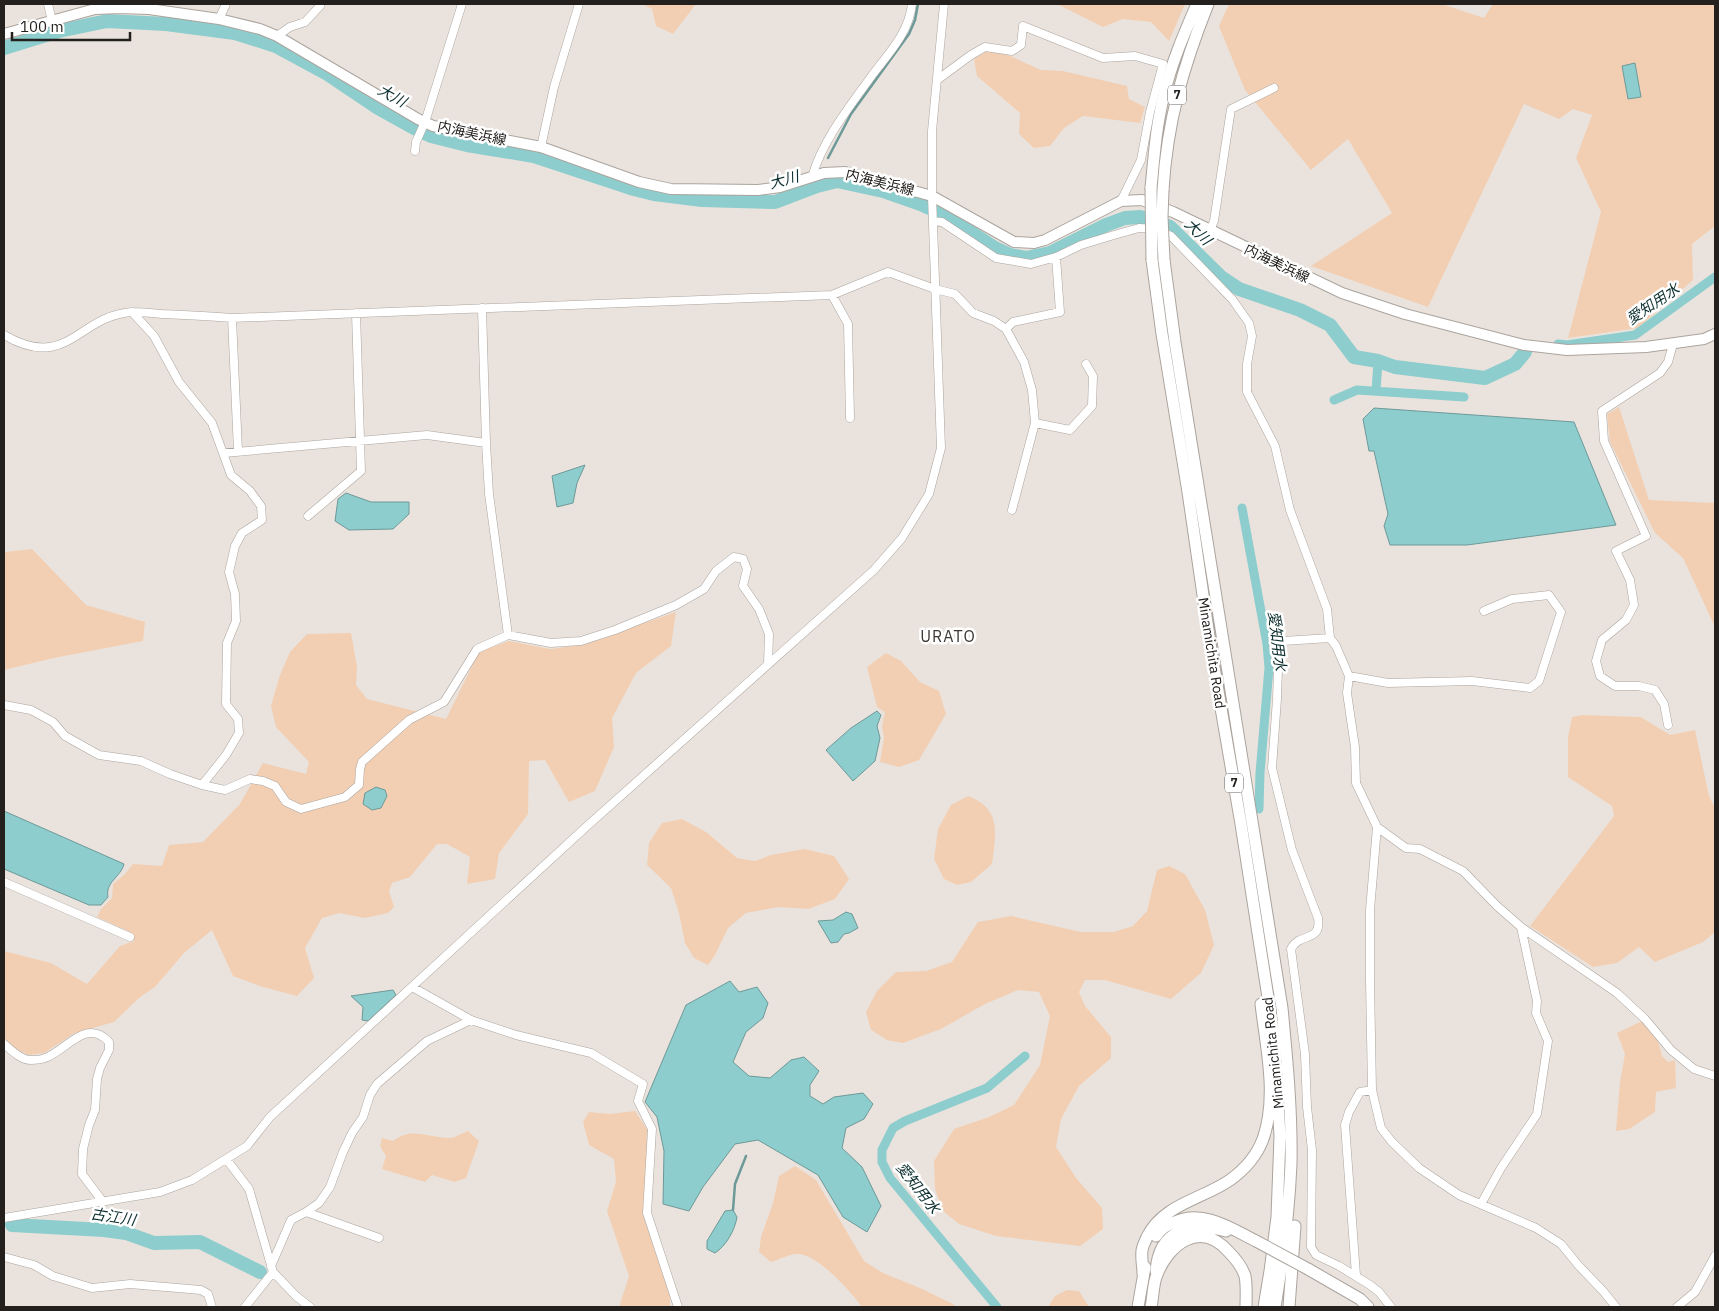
<svg xmlns="http://www.w3.org/2000/svg" width="1719" height="1311" font-family="'IBM Plex Sans','Noto Sans JP',sans-serif">
<style>
.green{fill:#f2cfb3}
.water{fill:#8dcdcd;stroke:#6d9998}
.lines{fill:none;stroke-linecap:round;stroke-linejoin:round}
.stream{stroke:#6d9998;stroke-width:2.5}
.canal{stroke:#8dcdcd;stroke-width:9}
.river{stroke:#8dcdcd;stroke-width:14}
.minor-casing{stroke:#aba49e;stroke-width:9}
.major-casing{stroke:#aba49e;stroke-width:12}
.highway-casing{stroke:#aba49e;stroke-width:13}
.minor{stroke:#fff;stroke-width:8}
.major{stroke:#fff;stroke-width:10}
.highway{stroke:#fff;stroke-width:11}
.highway-bridge-casing{stroke:#aba49e;stroke-width:13;stroke-linecap:butt}
.highway-bridge{stroke:#fff;stroke-width:11}
.labels{text-anchor:middle;stroke-width:5;stroke-linejoin:round;paint-order:stroke}
.shield{fill:#fff;stroke:#656362;stroke-width:1}
.shield-label{font-size:12px;font-weight:bold;fill:#23201e}
.street-label{font-size:14px;fill:#23201e;stroke:#fff}
.water-label{font-size:15px;font-style:italic;fill:#0d2f2f;stroke:#fff}
.quarter-label{font-size:16px;letter-spacing:1px;fill:#3e3834;stroke:#fff}
</style>
<rect width="100%" height="100%" fill="#eae3dd"/>
<path class="green" d="M642,4H696L673,34L656,26L652,9Z
M1057,4H1185L1169,41L1151,22L1123,19L1103,27Z
M1229,4H1442L1484,18L1493,4H1715V226L1692,244L1693,280L1638,328L1568,338L1601,212L1576,158L1592,115L1573,109L1559,119L1524,104L1428,307L1311,266L1392,213L1348,139L1311,170L1245,90L1219,26Z
M987,51L1008,55L1041,70L1063,71L1127,86L1129,99L1145,107L1140,123L1083,116L1064,128L1050,146L1034,148L1019,134L1020,113L977,76L974,59Z
M1619,407L1649,500L1715,503V627L1683,558L1655,533L1610,442L1607,414Z
M32,549L86,605L145,622L143,641L54,658L4,670V552Z
M676,612L671,646L636,673L612,718L614,747L595,791L569,802L545,760L529,761L528,814L499,853L495,879L467,884L470,857L447,844H437L410,877L392,883L389,891L394,907L388,913L365,918L339,913L322,918L305,948L314,978L297,996L263,987L233,976L212,930L184,953L155,987L140,997L114,1022L75,1033L44,1053L29,1055L18,1050L4,1038V951L51,963L87,984L120,946L134,941V934L97,917L101,909L112,898L113,884L125,874L133,864L162,866L169,845L203,842L240,804L263,763L306,774L309,762L276,727L271,706L280,675L290,652L307,634L351,633L357,667L356,685L367,699L446,719L479,652L509,641L550,649L581,645Z
M886,653L901,661L920,682L939,691L946,714L919,760L899,767L880,762L884,737L882,726L885,712L877,707L867,667Z
M1583,715L1641,717L1670,735L1695,730L1709,796L1715,808V932L1703,942L1655,962L1639,947L1617,963L1593,967L1530,926L1614,816L1612,806L1568,777V737L1572,717Z
M968,796C1002,809 996,833 992,864L971,882L957,885L944,879L934,859L938,829L951,805Z
M682,819L706,832L737,858L755,861L771,855L805,849L834,856L849,879L835,899L808,909L779,907L746,913L728,928L715,955L708,965L694,958L685,943L679,913L671,888L647,865L649,843L662,823Z
M1169,866L1185,874L1205,910L1214,945L1201,973L1171,999L1105,980H1085L1079,992L1085,1006L1111,1037V1058L1079,1086L1061,1119L1056,1147L1076,1178L1102,1208L1103,1229L1080,1246L996,1236L959,1224L943,1211L935,1189L934,1161L954,1129L989,1117L1014,1105L1040,1065L1050,1016L1039,992L1018,990L985,1004L941,1029L903,1043L887,1040L871,1030L866,1012L877,991L896,972L926,971L952,962L978,922L1011,916L1081,932H1114L1133,926L1147,911L1157,870Z
M1642,1021L1658,1041L1662,1056L1668,1062L1675,1060L1676,1088L1656,1092L1655,1112L1629,1129L1616,1131L1620,1082L1625,1054L1617,1033Z
M635,1111L648,1131L644,1211L670,1296V1307H619L629,1276L607,1211L616,1182L614,1159L589,1145L583,1122L589,1112L610,1114Z
M468,1131L479,1141L466,1178L455,1182L432,1175L425,1182L382,1169L386,1156L380,1146L382,1138L393,1141C413,1126 428,1138 450,1138C455,1138 462,1133 468,1131Z
M795,1166L816,1180L864,1261L883,1273L920,1288L953,1304L956,1307H862C851,1292 817,1253 797,1254C789,1254 779,1260 771,1262L759,1252L761,1237L773,1203L779,1176Z
M1067,1290L1079,1291L1089,1307H1048L1055,1296Z"/>
<path class="water" d="M1635,63L1641,97L1628,99L1622,66Z
M1374,408L1574,422L1616,525L1467,545H1390L1384,526L1388,514L1374,451H1369L1363,419Z
M585,465L577,483L573,503L557,507L552,476Z
M346,493L371,502H409V514L393,529L349,530L335,521L338,499Z
M877,711L881,715L877,726L880,738L875,761L853,781L826,750L851,728Z
M376,787L385,790L387,796L381,808L372,810L363,804L365,793Z
M4,811L124,864C121,877 105,882 108,897L101,905H89L4,869Z
M846,912L852,914L858,928L849,933L844,934L838,942L831,943L818,921L833,920Z
M730,981L739,992L757,987L768,1003L763,1018L746,1032L733,1062L749,1076L770,1078L791,1060L804,1057L819,1071L810,1085V1096L823,1104L834,1097L863,1093L873,1104L864,1119L846,1128L842,1148L862,1167L881,1206L867,1232L843,1217L818,1175L758,1140L735,1144L703,1187L689,1211L663,1204L664,1151L657,1117L645,1102L686,1005Z
M393,990L396,995L368,1021L362,1020L363,1007L351,996Z
M733,1210L737,1217C735,1230 726,1246 715,1253L707,1249V1241L725,1211Z"/>
<g class="lines">
<path class="stream" d="M828,158L851,114L909,34L915,20L918,4
M733,1210L735,1184L746,1156"/>
<path class="canal" d="M1558,344L1567,345L1635,335L1715,277
M1376,391L1378,361
M1334,400L1357,390L1464,397
M1242,508L1267,644L1269,668L1260,773L1259,809
M997,1307L890,1178L882,1162V1150L893,1128L905,1121L987,1088L1025,1056"/>
<path class="river" d="M4,48L59,31L107,21L166,24L235,33L276,46L326,73L378,108L414,128L431,136L467,145L534,156L634,189L654,194L702,200L775,202L817,186L837,181L883,191L923,205L941,213L995,248L1010,255L1026,258L1050,253L1106,225L1125,218L1140,217L1170,227L1221,277L1239,289L1300,310L1330,325L1354,357L1378,361L1395,367L1485,378L1515,364L1525,352
M12,1225L104,1230L126,1233L154,1243L200,1242L260,1272"/>
<g class="minor-casing">
<path id="minor" d="M48,4L52,21
M219,19L226,4
M277,36L290,27L305,22L320,6V4
M937,80L971,55L985,47L1012,51L1021,45L1023,26L1103,58L1135,56L1163,64L1150,112L1141,160L1121,201
M541,147L554,87L579,4
M415,151L416,142L425,122L462,4
M812,177C823,139 851,105 873,74C890,52 909,32 912,4
M933,221L942,222L996,258L1031,264L1056,257L1081,245L1114,235L1139,228L1157,229L1171,236L1232,299L1249,323L1252,336L1247,364V392L1275,446L1290,510L1327,609L1330,638L1336,646L1349,676L1347,693L1355,747L1356,783L1377,827L1406,848L1420,849L1463,871L1497,906L1521,927L1617,993L1645,1019L1671,1050L1694,1069L1715,1076
M1210,230L1214,221L1231,109L1274,88
M832,295L848,324L850,418
M482,308L486,443L489,494L508,635
M132,312L154,336L179,382L212,423L231,475L250,491L261,506L262,520L242,533L235,546L229,572L235,594L236,621L227,643L226,704L238,719L239,733L226,755L202,785
M232,318L238,451
M1006,329L1013,322L1060,312L1056,257
M4,335C68,372 77,316 132,312C142,312 152,313 162,314C186,315 209,316 232,318L832,295L888,272L935,289L955,294L973,313L994,321L1006,329L1024,362L1032,390L1035,423L1012,510
M1035,423L1070,430L1092,406L1093,376L1086,364
M224,453L427,435L486,443
M308,516L361,471L356,313
M1330,638L1283,641L1273,643L1278,669L1277,699L1272,768L1292,850L1318,918C1322,943 1299,932 1291,949L1305,1054L1307,1107L1312,1150L1311,1247L1316,1255L1339,1266L1370,1285L1379,1292L1391,1307
M1349,676L1388,683L1472,681L1530,688L1539,681L1561,612L1549,595L1512,599L1484,611
M4,705L31,710L53,722L65,736L99,755L141,761L170,774L202,785L225,790L250,779L263,781L275,786L286,802L301,809L345,797L359,785L360,769L362,762L409,720L444,702L477,649L508,635L551,643L581,641L615,630L676,605L704,589L716,571L734,557L743,559L747,569L743,586L759,609L769,634L768,664
M1668,725L1664,704L1655,690L1639,686H1615L1600,676L1596,661L1602,640L1626,620L1634,605L1630,580L1616,551L1646,536L1604,441L1602,411L1660,373L1668,362L1673,344
M1377,827L1370,910V981L1372,1090L1381,1128L1392,1142L1419,1168L1459,1195L1536,1228L1561,1244L1579,1266L1603,1291L1616,1307
M4,882L130,937
M414,988L471,1020L516,1035L591,1053L643,1084L638,1101L652,1129L647,1213L678,1307
M4,1044C11,1050 21,1060 30,1060C34,1060 41,1060 45,1058C66,1051 86,1017 109,1042V1050L100,1068L97,1079L95,1110L89,1125L83,1149L82,1174L103,1202
M227,1160L249,1189L273,1272L296,1296L310,1307
M1481,1204L1501,1168L1537,1114L1548,1041L1536,1013L1537,1001L1521,927
M306,1212L379,1238
M4,1218L160,1192L192,1180L247,1146L270,1117L586,827L874,570L902,538L929,494L941,448L932,196V131L944,4
M4,1257L34,1265L53,1276L92,1288L130,1284L201,1290L208,1294L212,1307
M271,1266L291,1220L306,1212L319,1203L330,1187L343,1152L352,1133L363,1117L370,1095L377,1084L427,1041L471,1020
M1356,1275L1345,1125L1349,1112L1360,1092L1372,1090
M245,1307L273,1272
M1677,1307L1695,1292L1715,1256"/>
</g>
<g class="major-casing">
<path id="major" d="M4,34L95,9L120,8L149,9L219,19L260,29L277,36L418,119L433,126L541,147L639,182L671,189L758,190L780,187L824,173L845,172L932,196L1014,242L1034,243L1045,240L1121,201L1142,200L1173,212L1342,293L1405,314L1524,345L1567,350L1646,347L1704,339L1715,334"/>
</g>
<g class="highway-casing">
<path id="highway" d="M1151,188C1154,157 1156,126 1164,95C1171,64 1184,34 1197,4
M1163,190C1167,122 1183,67 1208,4
M1152,260L1162,334L1188,492L1211,650L1241,824L1274,1036L1280,1136L1277,1217L1270,1271L1264,1307
M1164,260L1175,342L1282,1008C1287,1060 1292,1111 1291,1164C1289,1212 1283,1259 1275,1307
M1156,1236C1161,1228 1167,1225 1175,1222C1203,1209 1232,1229 1256,1241
M1308,1269L1360,1299L1368,1307
M1156,1271C1159,1230 1190,1221 1226,1231
M1143,1274C1143,1267 1141,1258 1142,1251C1142,1247 1145,1242 1147,1237C1163,1204 1203,1199 1230,1180C1244,1170 1257,1155 1263,1139C1278,1096 1266,1048 1261,1004
M1138,1307L1145,1267
M1151,1307C1153,1298 1153,1286 1156,1277C1168,1244 1200,1220 1228,1251C1235,1258 1242,1267 1245,1276C1247,1286 1246,1297 1246,1307
M1289,1307L1295,1226"/>
</g>
<use href="#minor" class="minor"/>
<use href="#major" class="major"/>
<use href="#highway" class="highway"/>
<g class="highway-bridge-casing">
<path id="highway-bridge" d="M1151,188L1152,260
M1163,190L1162,217L1164,260
M1256,1241L1308,1269"/>
</g>
<use href="#highway-bridge" class="highway-bridge"/>
</g>
<g class="labels">
<g class="shield">
<rect x="1168" y="85.5" width="18" height="19" rx="4"/>
<rect x="1225" y="773.5" width="18" height="19" rx="4"/>
</g>
<g class="shield-label">
<text x="1177" y="99">7</text>
<text x="1234" y="787">7</text>
</g>
<g class="street-label">
<text transform="translate(472 133) rotate(12)" y="5">内海美浜線</text>
<text transform="translate(880 182) rotate(14)" y="5">内海美浜線</text>
<text transform="translate(1277 263) rotate(26)" y="5">内海美浜線</text>
<text transform="translate(1212 653) rotate(81)" y="5">Minamichita Road</text>
<text transform="translate(1273 1053) rotate(-96)" y="5">Minamichita Road</text>
</g>
<g class="water-label">
<text transform="translate(392 96) rotate(29)" y="5">大川</text>
<text transform="translate(784 180) rotate(-15)" y="5">大川</text>
<text transform="translate(1198 232) rotate(45)" y="5">大川</text>
<text transform="translate(1653 304) rotate(-34)" y="5">愛知用水</text>
<text transform="translate(1277 641) rotate(83)" y="5">愛知用水</text>
<text transform="translate(918 1188) rotate(52)" y="5">愛知用水</text>
<text transform="translate(113 1217) rotate(9)" y="5">古江川</text>
</g>
<g class="quarter-label">
<text x="948" y="642">URATO</text>
</g>
</g>
<rect width="1719" height="1311" fill="none" stroke="#23201e" stroke-width="10"/>
<path d="M12 32v8h118v-8" fill="none" stroke="#23201e" stroke-width="2.5"/>
<text x="20" y="32" font-size="15" fill="#23201e" stroke="#ffffff" stroke-width="4" paint-order="stroke">100 m</text>
</svg>
